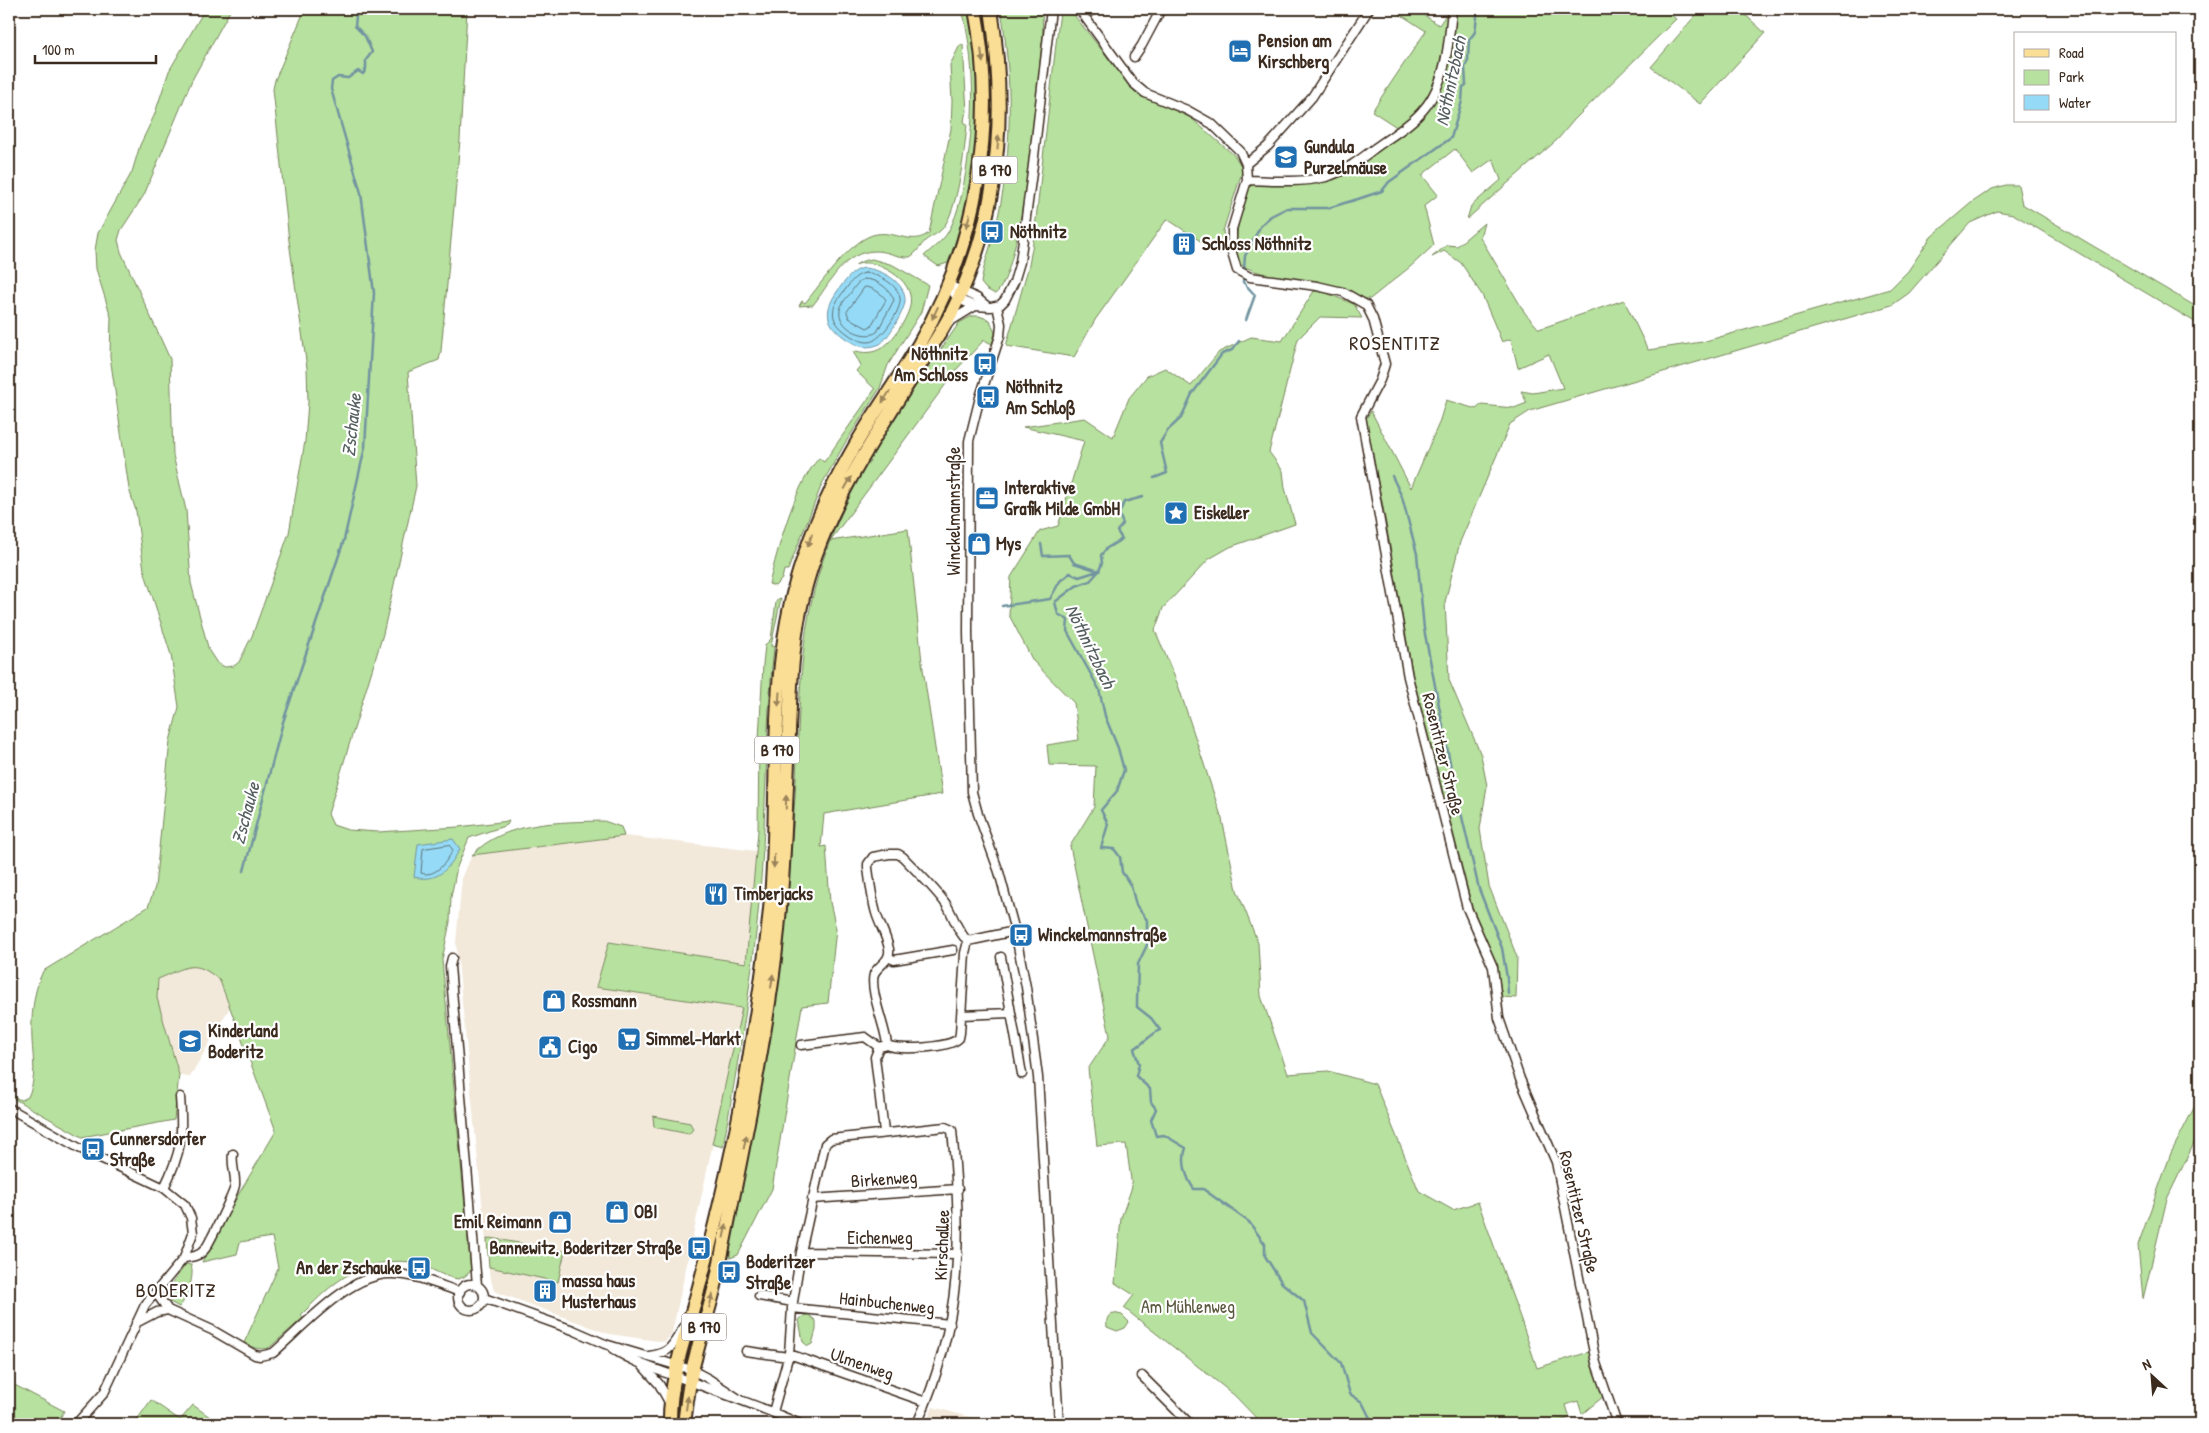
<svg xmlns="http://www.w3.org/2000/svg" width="2209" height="1433" font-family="'Patrick Hand',sans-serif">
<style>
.built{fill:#f2e9db}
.green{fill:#b7e19e;stroke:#79865e}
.water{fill:#95dbf7;stroke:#7194a0}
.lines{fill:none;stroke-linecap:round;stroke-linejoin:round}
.shore{stroke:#5f7175;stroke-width:1}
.stream{stroke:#7194a0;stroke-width:2.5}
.minor-casing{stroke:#3b2a1e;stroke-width:11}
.primary-casing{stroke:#3b2a1e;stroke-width:16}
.minor{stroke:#fff;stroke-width:8}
.primary{stroke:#fbde96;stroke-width:12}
.oneway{fill:#9b845a}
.labels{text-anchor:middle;stroke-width:4.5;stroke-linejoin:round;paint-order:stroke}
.shield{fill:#fff;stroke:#766a62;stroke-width:1}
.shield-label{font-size:16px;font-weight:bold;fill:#3b2a1e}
.poi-label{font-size:18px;font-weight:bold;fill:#3b2a1e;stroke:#fff;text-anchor:start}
.street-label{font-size:18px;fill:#3b2a1e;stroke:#fff}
.park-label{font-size:18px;fill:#5a583e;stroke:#fff}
.water-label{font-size:19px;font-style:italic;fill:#565f5f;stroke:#fff}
.quarter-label{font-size:20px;letter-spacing:1px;fill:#3b2a1e;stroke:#fff}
</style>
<rect width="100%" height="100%" fill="#fff"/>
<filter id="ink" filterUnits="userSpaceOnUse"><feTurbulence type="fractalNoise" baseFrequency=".02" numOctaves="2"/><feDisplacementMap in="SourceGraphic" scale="10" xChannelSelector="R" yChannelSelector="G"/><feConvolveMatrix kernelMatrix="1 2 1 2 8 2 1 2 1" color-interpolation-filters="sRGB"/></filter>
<g filter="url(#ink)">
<path class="built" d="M624,836L757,851L746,964L610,942L596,987L742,1008L672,1333L665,1342L609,1334L494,1291L489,1272L456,942L462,878L472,855Z
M193,965L207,969L220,981L230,1007L190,1077H186L179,1075L157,998L158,979Z
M933,1407L988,1422L987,1424H925Z"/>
<path class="green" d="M205,9H231L192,80L144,195L121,230L118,240L121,252L170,359L173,455L186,510L191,583L209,651L217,663L225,667L234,666L239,662L252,636L289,533L305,441L308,402L307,368L289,241L273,89L275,80L305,9H467L460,140L441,351L439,360L408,372L416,486L383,634L328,814L333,825L348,830L378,832L458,827L509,821L507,825L469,838L457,867L451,897L450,922L442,960L471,1271L464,1277L458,1279C443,1277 430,1267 415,1263C407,1261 396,1261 388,1262C348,1267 328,1288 301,1315L303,1318L269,1348C259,1350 253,1348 244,1343L278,1268L272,1237L240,1242L237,1254L202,1262L237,1197L276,1131L220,981C194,957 186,968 158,979L157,998L179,1075L174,1120L82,1137L9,1096L22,1100L28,1097C37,1078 33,1060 32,1040C31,1017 33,992 43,971L148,907L155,887L170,741L179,707L171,655L144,570L136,511L129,489L110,356L111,317L96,269L95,250L98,233L132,172L140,145L154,116L169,71Z
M962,9H970C973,30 978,52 978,74C980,139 971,202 948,263L938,266L924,256C931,249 943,241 948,232C960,211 963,188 967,165C975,112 975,61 962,9Z
M1001,9H1042L1043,36C1038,76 1023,275 995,294L986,289L981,283C984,260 994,240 998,217C1013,149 1012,77 1001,9Z
M1063,9L1070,10L1135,92L1191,118L1235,156L1243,169L1223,231L1226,246L1220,254L1167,219L1095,320L1074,357L1006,346L1029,265L1034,237L1057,35L1060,12Z
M1392,9H1415L1439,25L1450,9C1446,44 1443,83 1419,111C1414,117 1405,123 1398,128L1372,111L1426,31Z
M1455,9H1665L1676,19L1574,120L1558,139L1467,219L1471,206L1501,180L1493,159L1473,173L1455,149L1422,175L1438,195L1424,206L1434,245L1410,267L1370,299C1356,299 1344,288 1330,285C1300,278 1266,279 1239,264C1232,235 1241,212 1250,185L1328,179L1413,123L1438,91Z
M1701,9H1739L1765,33L1700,104L1651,67Z
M960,45H963L967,112L965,115L964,122L967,124C965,148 958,212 942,229C938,234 931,236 926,240C920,246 917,253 910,257C898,258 888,251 876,251C843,251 830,284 813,305L799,306L802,301L805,303C821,284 852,237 877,234C896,231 912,246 929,233L951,129L952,101L950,65Z
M2006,185H2018L2022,204L2200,309V325L2013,214L1997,211L1970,223L1909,293L1892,305L1530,411L1510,424L1460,542L1445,602L1449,680L1481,755L1487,786L1480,829L1489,886L1517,957L1516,998L1502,997L1497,967L1472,906L1413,676L1382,501L1365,420L1371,411L1411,488L1439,423L1446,400L1476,409L1481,405L1514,408L1527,403L1521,391L1533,393L1563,388L1549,354L1518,368L1511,339L1502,342L1482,295L1461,263L1444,251L1432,257L1447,245L1457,246L1484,223L1480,237L1525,313L1539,329L1624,300L1648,350L1702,342L1890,289L1908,271L1931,237L1971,203L1992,189Z
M872,259L893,265L928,285L921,312L888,365L880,388L844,445L822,484L788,570H784L782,579L775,586L769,584C778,548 794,486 819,458L824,462L875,389L856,371L861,365L853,352L856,351C880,358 893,340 904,321C908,313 912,305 910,295C907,282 896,274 884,268C874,263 865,261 855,265L863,261Z
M1314,291L1326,293L1354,304L1362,318L1320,317L1298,339L1269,452L1283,471L1285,488L1295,524L1230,547L1209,559L1163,608L1155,630L1178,685L1222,819L1237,890L1258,943L1261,996L1288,1074L1328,1071L1375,1084L1419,1191L1453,1210L1478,1202L1521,1320L1537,1368L1589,1352L1604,1396L1582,1414L1578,1401L1566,1405L1570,1418L1550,1424H1262L1234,1395L1124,1308L1134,1295L1115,1283L1121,1218L1132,1187L1126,1144L1097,1146L1088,1069L1110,1036L1070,846L1094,807L1096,766L1049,765L1047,745L1079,740L1074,703L1033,661L1009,615L1011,577L1040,531L1058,526L1084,441L1023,427L1085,418L1113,437L1129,398L1147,376L1165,368L1191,386L1219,352L1251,337L1282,341Z
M972,316H979L990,320L995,333L992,344L984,340L957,369L830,541L908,529L922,662L942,794L824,814L821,847L826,846L830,902L836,929L828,1003L802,1006L772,1189L738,1255L730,1258C730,1250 729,1241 730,1233C734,1209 743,1185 747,1161C759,1103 769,1045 777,987C786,924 791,859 795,796C800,722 797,648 818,576C845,483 905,402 959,323Z
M781,598L771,646L774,647C765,728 767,810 760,892C753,978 738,1062 723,1147L712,1144L742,1008L596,987L609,942L746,963L758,831L759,739L763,664L765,645L771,639L776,602L778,599Z
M604,821L621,827L624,836L472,855C504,821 560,822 604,821Z
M2200,1096V1131L2167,1199L2143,1299L2138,1245L2171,1153Z
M653,1116L690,1123L693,1129L689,1134L654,1127Z
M490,1238L565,1251L558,1282L489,1267L487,1239Z
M186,1264L191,1265C195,1275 187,1300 179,1307L170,1302L166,1292Z
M1113,1313L1122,1315L1129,1322L1125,1328L1117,1331L1107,1327C1106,1320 1107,1316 1113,1313Z
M809,1315L816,1321V1330L812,1344L808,1346L803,1342L799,1320L803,1316Z
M9,1382L64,1411L57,1424H9Z
M151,1400L180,1420L193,1405L217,1422L215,1424H134Z"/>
<path class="water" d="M864,268C881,269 906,282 905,301C905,310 888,339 880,344C876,346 870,347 865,347C857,346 851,342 845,338C821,321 826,306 841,286C848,278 853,270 864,268Z
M453,839L460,849C449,868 439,883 414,877L418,844Z"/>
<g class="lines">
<path class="shore" d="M865,273C878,274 898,284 900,298C902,310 881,341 869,342C860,342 854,338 848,334C827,319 831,307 845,290C851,282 855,275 865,273Z
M864,279C876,279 890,288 894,300L877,332C864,341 837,327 840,310C841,304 846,298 850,294C854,288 857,282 864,279Z
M865,287C872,287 883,294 886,300L871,326L867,328L849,318L847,312Z
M449,845L453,850C447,861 436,878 421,873L423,849Z"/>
<path class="stream" d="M1246,320L1255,295L1243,282L1245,256L1261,225L1271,216L1287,208H1328L1358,199L1382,191L1389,182L1451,138L1462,101L1463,87L1466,85L1465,67L1468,60L1469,40L1475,32L1478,9
M1392,476L1402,497L1417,554L1424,629L1454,783L1479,889L1502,948L1507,978L1508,994
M1154,478L1167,473L1160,443L1168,430L1181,418L1192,394L1222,354L1232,350L1239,341
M1041,544L1043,556L1069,555L1074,563L1099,571L1102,563L1101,555L1107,548L1122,539L1117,531L1123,524L1119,514L1124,502L1143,497
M1099,571L1090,581L1076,586L1055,602L1058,614L1068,620L1067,631L1099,689L1105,716L1118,748L1124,770L1117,791L1101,810L1108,824L1101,848L1114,849L1120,857L1122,872L1131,886L1136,905L1147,920V945L1138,964L1137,1002V1007L1151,1018L1160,1030C1150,1035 1144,1043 1134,1049L1139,1064L1136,1076L1150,1089L1151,1102L1156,1109L1151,1120L1156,1136L1164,1135L1186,1148C1181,1161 1186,1178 1194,1189H1203L1249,1222L1265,1244V1256L1282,1283L1304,1301L1312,1333L1341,1363L1350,1394L1362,1402L1373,1424
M1002,606L1050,599L1060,581L1070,573L1079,577L1098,571
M244,871L283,722L344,540L365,447L374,293L361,193L331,89L332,81L338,77L348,78L358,71L363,74L366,69V60L372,52L365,36L355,26L356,16L361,9"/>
<g class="minor-casing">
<path id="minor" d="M1079,9L1133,83L1145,93L1187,110L1212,124L1240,151L1246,164L1247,180L1232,229V253L1237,270L1250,277L1317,286L1343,292L1366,305L1373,319L1385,364L1380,380L1361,416L1408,677L1467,908L1493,967L1499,1018L1520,1079L1556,1162L1596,1363L1617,1424
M1084,14L1095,9
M1134,57L1142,45L1159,13
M1246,164L1268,146L1312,97L1369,9
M1247,180C1272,181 1301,183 1326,177C1344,172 1361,159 1375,148C1391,136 1411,125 1423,110C1446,84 1449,42 1452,9
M947,284L958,299L975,306L991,307L1000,305L1005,300L1014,282L1020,262L1033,165L1051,9
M947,284L977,298L988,307
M997,306L1001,324L1000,336L980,397L969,441L968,633L972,792L978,814L999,872L1015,931L1026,987L1038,1077L1059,1424
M949,322L975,306
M889,854H898L903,857C917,872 934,887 946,904C954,916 957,932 968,941L965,953L960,1033L959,1038C950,1048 899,1051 887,1045C886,1028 869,991 874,974C878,965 891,961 889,949C886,934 880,926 876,913C872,899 870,883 868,868V864L873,857Z
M968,941L1015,931
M888,957L894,960L953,950
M1001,957L1022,1074
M452,958L450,966L477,1285
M961,1015L1011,1013
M801,1045L865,1037L879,1047L887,1045
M879,1047L875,1057L884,1132
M9,1108L79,1148L164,1188L185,1205L191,1218L193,1233L184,1258L145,1305L104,1393L76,1424
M164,1188C182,1151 183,1137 180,1097
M812,1199L958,1189
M801,1252L958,1254
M184,1258C192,1257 200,1256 205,1249C209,1244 235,1191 235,1185C236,1175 231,1165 233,1154
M458 1297a13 13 0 1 1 26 0a13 13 0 1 1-26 0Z
M159,1289V1297L168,1310L212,1330L255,1355L260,1356L273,1353C303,1327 351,1272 392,1274C415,1274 439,1285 460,1292
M759,1296L793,1302
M484,1298L573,1330L605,1344L692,1370L709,1379L739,1399
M792,1308L950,1324
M136,1323L157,1312L168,1310
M613,1349C637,1365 665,1372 692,1382C728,1396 765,1408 800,1424
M746,1351L788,1357
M789,1354L926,1402
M649,1356C672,1353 672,1345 684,1327
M642,1365L659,1384L669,1402
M1142,1376L1190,1424
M773,1412L789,1354L792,1308L801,1252L825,1144L831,1139L945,1127L952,1130C963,1238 962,1323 917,1424"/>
</g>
<g class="primary-casing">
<path id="primary" d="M670,1424C669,1378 687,1332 699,1287C717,1218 734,1149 746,1078C757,1009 770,936 773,866C778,769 770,666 799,572C812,530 830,489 852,451C873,414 898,380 919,344C978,242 997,124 975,9
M684,1424C687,1402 689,1380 695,1359C702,1330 712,1302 718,1273C737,1176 758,1080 772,982C782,909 785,835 788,761C790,710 790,656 801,606C818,525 862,456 906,387C921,363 938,338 952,312C1000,217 1007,112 991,9"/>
</g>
<use href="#minor" class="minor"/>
<use href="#primary" class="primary"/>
</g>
<defs><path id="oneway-solid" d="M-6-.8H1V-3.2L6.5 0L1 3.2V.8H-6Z" transform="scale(1.25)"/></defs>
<g class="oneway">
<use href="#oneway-solid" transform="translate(982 56) rotate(83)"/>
<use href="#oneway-solid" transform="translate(998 142) rotate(-85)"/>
<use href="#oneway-solid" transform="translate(968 221) rotate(105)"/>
<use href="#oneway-solid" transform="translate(935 313) rotate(115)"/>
<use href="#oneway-solid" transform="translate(886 397) rotate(123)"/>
<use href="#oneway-solid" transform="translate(848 483) rotate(-61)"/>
<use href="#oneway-solid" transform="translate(810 540) rotate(109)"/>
<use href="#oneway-solid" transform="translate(779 699) rotate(94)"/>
<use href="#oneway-solid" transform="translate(786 802) rotate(-88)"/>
<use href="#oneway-solid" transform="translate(774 861) rotate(92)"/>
<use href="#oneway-solid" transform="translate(772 981) rotate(-82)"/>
<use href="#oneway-solid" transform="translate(745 1142) rotate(-79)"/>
<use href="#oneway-solid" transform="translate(725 1231) rotate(-78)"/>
<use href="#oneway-solid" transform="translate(711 1301) rotate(-76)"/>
<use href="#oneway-solid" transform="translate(687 1403) rotate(-82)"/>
</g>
</g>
<defs>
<g id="hotel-square" transform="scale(1.25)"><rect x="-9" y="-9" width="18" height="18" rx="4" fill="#1f6fb2" stroke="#fff"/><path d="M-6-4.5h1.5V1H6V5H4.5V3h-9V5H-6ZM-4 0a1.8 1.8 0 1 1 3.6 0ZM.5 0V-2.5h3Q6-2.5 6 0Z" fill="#fff"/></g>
<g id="school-square" transform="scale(1.25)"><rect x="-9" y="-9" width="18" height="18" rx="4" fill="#1f6fb2" stroke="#fff"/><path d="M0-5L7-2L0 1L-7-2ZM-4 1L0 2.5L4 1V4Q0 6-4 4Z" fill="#fff"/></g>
<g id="bus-square" transform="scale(1.25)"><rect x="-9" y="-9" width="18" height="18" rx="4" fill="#1f6fb2" stroke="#fff"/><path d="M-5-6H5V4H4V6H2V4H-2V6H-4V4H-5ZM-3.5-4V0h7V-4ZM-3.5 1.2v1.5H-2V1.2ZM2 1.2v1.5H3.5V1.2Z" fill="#fff"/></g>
<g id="building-square" transform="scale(1.25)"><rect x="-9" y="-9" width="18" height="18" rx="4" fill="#1f6fb2" stroke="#fff"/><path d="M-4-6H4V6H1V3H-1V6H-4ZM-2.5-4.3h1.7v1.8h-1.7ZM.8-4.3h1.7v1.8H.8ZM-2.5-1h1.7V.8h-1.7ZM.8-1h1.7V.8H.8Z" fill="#fff"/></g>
<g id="office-square" transform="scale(1.25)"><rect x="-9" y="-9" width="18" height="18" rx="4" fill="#1f6fb2" stroke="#fff"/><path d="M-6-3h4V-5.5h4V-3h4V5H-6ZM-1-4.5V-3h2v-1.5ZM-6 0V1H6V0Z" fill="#fff"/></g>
<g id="sight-square" transform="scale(1.25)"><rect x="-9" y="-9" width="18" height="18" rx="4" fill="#1f6fb2" stroke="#fff"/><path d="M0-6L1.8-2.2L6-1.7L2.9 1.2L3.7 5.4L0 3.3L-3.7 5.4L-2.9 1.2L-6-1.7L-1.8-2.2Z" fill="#fff"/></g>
<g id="shop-square" transform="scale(1.25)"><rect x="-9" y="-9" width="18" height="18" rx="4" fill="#1f6fb2" stroke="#fff"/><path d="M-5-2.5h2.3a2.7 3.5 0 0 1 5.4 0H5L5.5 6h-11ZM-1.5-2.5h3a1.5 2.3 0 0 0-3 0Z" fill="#fff"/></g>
<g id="restaurant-square" transform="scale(1.25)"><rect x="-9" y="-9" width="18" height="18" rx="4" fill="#1f6fb2" stroke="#fff"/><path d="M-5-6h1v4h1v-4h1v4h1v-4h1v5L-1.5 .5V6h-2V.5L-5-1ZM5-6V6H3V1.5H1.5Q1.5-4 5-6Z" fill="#fff"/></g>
<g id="supermarket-square" transform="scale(1.25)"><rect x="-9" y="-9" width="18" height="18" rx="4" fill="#1f6fb2" stroke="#fff"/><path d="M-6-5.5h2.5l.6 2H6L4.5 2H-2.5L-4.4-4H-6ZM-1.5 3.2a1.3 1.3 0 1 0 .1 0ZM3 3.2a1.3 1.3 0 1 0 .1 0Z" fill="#fff"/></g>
<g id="civic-square" transform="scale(1.25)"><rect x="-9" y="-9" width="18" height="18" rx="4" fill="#1f6fb2" stroke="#fff"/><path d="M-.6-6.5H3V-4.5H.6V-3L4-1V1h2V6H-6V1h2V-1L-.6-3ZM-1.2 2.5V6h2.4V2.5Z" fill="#fff"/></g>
</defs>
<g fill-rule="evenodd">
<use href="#hotel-square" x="1240" y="51"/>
<use href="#school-square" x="1286" y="157"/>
<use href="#bus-square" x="992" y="232"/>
<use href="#building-square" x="1184" y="244"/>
<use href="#bus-square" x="985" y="364"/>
<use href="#bus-square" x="988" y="397"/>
<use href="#office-square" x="987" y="498"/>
<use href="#sight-square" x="1176" y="513"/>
<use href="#shop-square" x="979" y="544"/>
<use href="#restaurant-square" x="716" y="894"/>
<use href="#bus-square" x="1021" y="935"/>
<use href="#shop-square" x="554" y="1001"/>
<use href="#supermarket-square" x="629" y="1039"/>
<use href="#school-square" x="190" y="1041"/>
<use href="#civic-square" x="550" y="1047"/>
<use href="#bus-square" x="93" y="1149"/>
<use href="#shop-square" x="617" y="1212"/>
<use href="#shop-square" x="560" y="1222"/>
<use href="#bus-square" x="699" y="1248"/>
<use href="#bus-square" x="419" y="1268"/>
<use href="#bus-square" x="729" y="1272"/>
<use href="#building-square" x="545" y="1291"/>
</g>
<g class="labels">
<g class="shield">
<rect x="972.5" y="156.5" width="45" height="27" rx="4"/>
<rect x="754.5" y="736.5" width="45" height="27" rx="4"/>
<rect x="681.5" y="1313.5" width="45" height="27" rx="4"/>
</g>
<g class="shield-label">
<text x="995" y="176">B 170</text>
<text x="777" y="756">B 170</text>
<text x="704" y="1333">B 170</text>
</g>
<g class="poi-label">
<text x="1258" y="47">Pension am<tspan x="1258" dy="21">Kirschberg</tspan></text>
<text x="1304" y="153">Gundula<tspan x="1304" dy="21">Purzelmäuse</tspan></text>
<text x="1010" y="238">Nöthnitz</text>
<text x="1202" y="250">Schloss Nöthnitz</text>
<text x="968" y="360" text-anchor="end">Nöthnitz<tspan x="968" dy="21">Am Schloss</tspan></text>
<text x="1006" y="393">Nöthnitz<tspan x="1006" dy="21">Am Schloß</tspan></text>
<text x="1004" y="494">Interaktive<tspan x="1004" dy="21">Grafik Milde GmbH</tspan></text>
<text x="1194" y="519">Eiskeller</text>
<text x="996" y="550">Mys</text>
<text x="734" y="900">Timberjacks</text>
<text x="1038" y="941">Winckelmannstraße</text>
<text x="572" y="1007">Rossmann</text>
<text x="208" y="1037">Kinderland<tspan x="208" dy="21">Boderitz</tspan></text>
<text x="646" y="1045">Simmel-Markt</text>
<text x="568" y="1053">Cigo</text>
<text x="110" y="1145">Cunnersdorfer<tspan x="110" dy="21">Straße</tspan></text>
<text x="634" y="1218">OBI</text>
<text x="542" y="1228" text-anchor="end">Emil Reimann</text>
<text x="682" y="1254" text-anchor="end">Bannewitz, Boderitzer Straße</text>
<text x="746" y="1268">Boderitzer<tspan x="746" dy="21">Straße</tspan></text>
<text x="402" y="1274" text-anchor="end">An der Zschauke</text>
<text x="562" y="1287">massa haus<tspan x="562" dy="21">Musterhaus</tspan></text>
</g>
<g class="street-label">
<text transform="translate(954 511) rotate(-90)" y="6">Winckelmannstraße</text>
<text transform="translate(1443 754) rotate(76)" y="6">Rosentitzer Straße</text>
<text transform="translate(884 1179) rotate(-4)" y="6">Birkenweg</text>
<text transform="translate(1579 1212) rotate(77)" y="6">Rosentitzer Straße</text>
<text x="880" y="1244">Eichenweg</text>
<text transform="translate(942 1245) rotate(-88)" y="6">Kirschallee</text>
<text transform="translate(887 1303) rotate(6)" y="6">Hainbuchenweg</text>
<text transform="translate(862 1364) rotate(19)" y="6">Ulmenweg</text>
</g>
<g class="park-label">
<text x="1188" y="1313">Am Mühlenweg</text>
</g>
<g class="water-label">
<text transform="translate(1450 81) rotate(-78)" y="7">Nöthnitzbach</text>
<text transform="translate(351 425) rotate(-84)" y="7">Zschauke</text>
<text transform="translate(1091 646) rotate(64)" y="7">Nöthnitzbach</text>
<text transform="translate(245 813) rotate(-75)" y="7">Zschauke</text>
</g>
<g class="quarter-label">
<text x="1395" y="350">ROSENTITZ</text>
<text x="176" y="1297">BODERITZ</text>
</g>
</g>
<rect width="2209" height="1433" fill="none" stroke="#fff" stroke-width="30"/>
<rect x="15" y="15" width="2179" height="1403" fill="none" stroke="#3b2a1e" stroke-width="2" filter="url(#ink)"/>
<rect x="2014" y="32" width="162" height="90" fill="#ffffff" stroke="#b1aaa5"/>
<rect x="2024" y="49" width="25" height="8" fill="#fbde96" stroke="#b1aaa5"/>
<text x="2059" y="58" font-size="15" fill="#3b2a1e">Road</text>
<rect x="2024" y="70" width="25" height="15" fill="#b7e19e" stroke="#b1aaa5"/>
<text x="2059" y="82" font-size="15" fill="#3b2a1e">Park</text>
<rect x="2024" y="95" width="25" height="15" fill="#95dbf7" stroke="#b1aaa5"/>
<text x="2059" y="108" font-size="15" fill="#3b2a1e">Water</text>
<g transform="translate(2152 1376) rotate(334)" stroke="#ffffff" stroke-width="4" paint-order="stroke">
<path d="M0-4L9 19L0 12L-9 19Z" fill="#3b2a1e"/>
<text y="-8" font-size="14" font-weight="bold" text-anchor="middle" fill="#3b2a1e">N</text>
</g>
<path d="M35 55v8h121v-8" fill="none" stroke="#3b2a1e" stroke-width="2.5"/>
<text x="42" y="55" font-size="15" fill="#3b2a1e" stroke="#ffffff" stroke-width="4" paint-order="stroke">100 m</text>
</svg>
